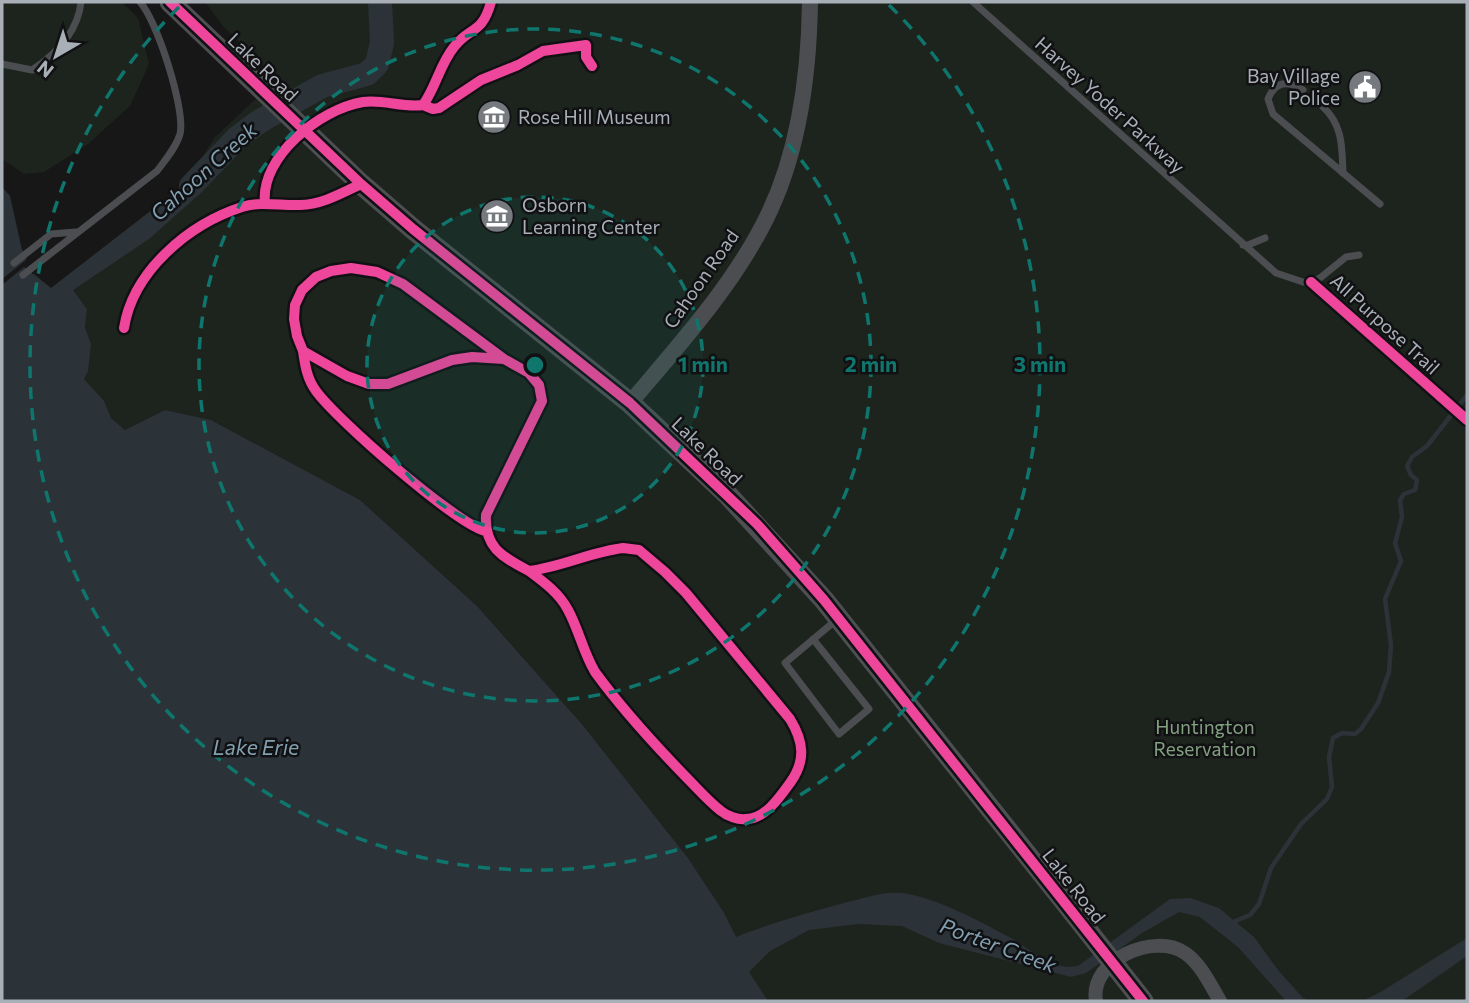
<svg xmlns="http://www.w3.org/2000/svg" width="1469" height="1003" font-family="Commissioner,sans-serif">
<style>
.green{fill:#1d241e}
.water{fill:#2b3338}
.pier{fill:#171717}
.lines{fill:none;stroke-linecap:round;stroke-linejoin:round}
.stream{stroke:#2b3338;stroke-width:4.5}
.river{stroke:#2b3338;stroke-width:24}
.service{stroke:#4b4d50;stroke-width:7}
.minor{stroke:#4b4d50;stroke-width:14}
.tertiary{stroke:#4b4d50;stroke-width:16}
.primary{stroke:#4d4f52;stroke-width:21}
.primary-bridge{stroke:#4d4f52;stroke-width:21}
.cycleway-casing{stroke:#111113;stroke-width:15}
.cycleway{stroke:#ed469a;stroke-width:10}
.ring{fill:none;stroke:#0f766e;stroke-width:3.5;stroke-dasharray:12 9}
.labels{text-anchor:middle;stroke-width:5;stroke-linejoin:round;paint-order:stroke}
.street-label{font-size:19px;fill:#a9afb7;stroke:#111113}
.poi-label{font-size:19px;fill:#a9afb7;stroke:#111113;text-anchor:start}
.park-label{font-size:19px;fill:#83a181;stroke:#111113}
.water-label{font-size:21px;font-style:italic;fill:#82a0b0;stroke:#111113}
.centre{fill:#0f766e;stroke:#111113;stroke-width:3.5}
.ring-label{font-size:21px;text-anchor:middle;font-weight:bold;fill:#0f766e;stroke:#111113;stroke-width:5;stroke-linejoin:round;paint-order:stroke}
</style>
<rect width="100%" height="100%" fill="#171717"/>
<path class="green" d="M2,2H122L138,18L149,64L130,106L88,144L44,172L24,174L2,159Z
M205,2H1467V1001H699L723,911L688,858L581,723L477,606L360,500L211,420L165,410L125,430L111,418L103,401L84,379L91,344L85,326L87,309L73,290L52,293L184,185L215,137L277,79L223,26Z"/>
<path class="water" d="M203,159L215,164L195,198L149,239L73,290L87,309L85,327L91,344L88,371L84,379L104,401L111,418L125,430L165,410L211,420L360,500L477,606L581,723L688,858L723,911L736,937C771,923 807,913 844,903C861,899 883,891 902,893C935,897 981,922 1011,938C1033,950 1051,971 1078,966L1170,899L1190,898L1219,908L1254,937L1278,970L1303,998L1311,1001H1286L1238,947L1200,917L1179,912L1142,933L1086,973L1071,977L939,943L902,926L858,924L809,930L770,951L749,972L768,1001H2V187L10,196L22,250L27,254L25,267L51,288L184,185Z
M1467,938V956L1402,1001H1362L1379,993Z"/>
<path class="pier" d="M25,246L31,254L28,265L36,272L33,274L24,267L2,285V279L26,260L27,255L22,248Z"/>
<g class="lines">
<path class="stream" d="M1231,923L1250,915L1259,904L1271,868L1301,824L1327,799L1332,787L1329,757L1333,738L1342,733L1355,734L1361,729L1378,703L1389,672L1391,645L1385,599L1401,561L1395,543L1402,517L1400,500L1404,494L1415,490L1417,480L1411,475L1407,466L1412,457L1427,446L1467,395"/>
<path class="river" d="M191,186L237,138L260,121L322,86L367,74L377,64L382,43L380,2"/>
<path class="service" d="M973,2L1276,273L1303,282H1311L1320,278L1346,257L1359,255
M2,64L32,70C56,54 78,32 81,2
M1303,90C1288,80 1275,81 1268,99L1273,114L1380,204
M1323,107C1343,125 1342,148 1343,173
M1243,245H1248L1265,238
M14,263L51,234L76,232
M23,275L157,171C165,160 176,148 180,134C186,111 157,20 140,2
M124,328C132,273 191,221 243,207C263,201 282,207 302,205C321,204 341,194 358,185
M813,639L869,709L839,734L785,663L835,621"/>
<path class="minor" d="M1096,1001C1089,960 1154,932 1185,953C1201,964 1210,984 1220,1001"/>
<path class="tertiary" d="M630,403C679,345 732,287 766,219C799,153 809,75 810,2"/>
<path class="primary" d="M170,2L361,184L413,229L630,403L727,494L824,600L1072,911"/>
<path class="primary-bridge" d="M1072,911L1143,1001"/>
<g class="cycleway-casing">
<path id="cycleway" d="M170,2L361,184L413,229L630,403L757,524L824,600L1143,1001
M423,105L433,109L439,108L481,80L518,65L543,51L586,45V57L592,66
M265,203C260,157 320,109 363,102C383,99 403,108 423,105C436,87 440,64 454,47C470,26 482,35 491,2
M1311,282L1467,420
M124,328C133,271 189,224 242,207C261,201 281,206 300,205C321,205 342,193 361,184
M303,351C305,365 307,379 316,391C337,420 454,522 485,531
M504,359L472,357L452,360L388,384H369L347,376L303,351L297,336L294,319L295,305L302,290L316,277L331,271L351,268L377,272L403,284L504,359L529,373L539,385L542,401L486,515C484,548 503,557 529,571
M623,548L639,550L665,572L686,593L790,719C804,742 806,761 790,783C780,797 765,819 746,819C738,820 727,816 721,811C708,801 697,788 686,777C654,744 622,709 595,672C583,652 579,630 568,610C560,594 544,582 529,571C561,567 591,552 623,548Z"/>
</g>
<use href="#cycleway" class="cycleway"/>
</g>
<circle cx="535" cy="365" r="168" fill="#0f766e" fill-opacity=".12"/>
<g class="ring">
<circle cx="535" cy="365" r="168"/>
<circle cx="535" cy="365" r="336"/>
<path d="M889 5A505 505 0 1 1 181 5"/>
</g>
<defs>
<g id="civic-disc" transform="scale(1.75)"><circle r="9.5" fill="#767a7f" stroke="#111113"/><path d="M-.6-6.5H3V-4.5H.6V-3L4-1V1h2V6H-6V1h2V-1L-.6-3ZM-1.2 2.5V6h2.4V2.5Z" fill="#fff"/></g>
<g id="museum-disc" transform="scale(1.75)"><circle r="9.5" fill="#767a7f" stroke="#111113"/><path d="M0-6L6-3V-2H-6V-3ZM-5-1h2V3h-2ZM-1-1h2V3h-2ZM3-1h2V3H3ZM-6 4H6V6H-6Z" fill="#fff"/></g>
</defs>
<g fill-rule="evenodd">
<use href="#civic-disc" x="1365" y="87"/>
<use href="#museum-disc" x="494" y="117"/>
<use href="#museum-disc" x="497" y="216"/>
</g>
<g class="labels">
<g class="street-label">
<text transform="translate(263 67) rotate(44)" y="7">Lake Road</text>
<text transform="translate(1110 105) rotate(42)" y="7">Harvey Yoder Parkway</text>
<text transform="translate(701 279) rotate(-55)" y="7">Cahoon Road</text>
<text transform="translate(1385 324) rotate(42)" y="7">All Purpose Trail</text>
<text transform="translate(707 451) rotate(44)" y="7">Lake Road</text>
<text transform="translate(1074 886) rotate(52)" y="7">Lake Road</text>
</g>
<g class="poi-label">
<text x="1340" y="83" text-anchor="end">Bay Village<tspan x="1340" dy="22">Police</tspan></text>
<text x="518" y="124">Rose Hill Museum</text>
<text x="522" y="212">Osborn<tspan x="522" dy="22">Learning Center</tspan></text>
</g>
<g class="park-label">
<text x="1205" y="734">Huntington<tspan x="1205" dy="22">Reservation</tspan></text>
</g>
<g class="water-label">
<text transform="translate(204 172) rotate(-42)" y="7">Cahoon Creek</text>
<text x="256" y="755">Lake Erie</text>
<text transform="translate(998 946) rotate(20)" y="7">Porter Creek</text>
</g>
</g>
<circle cx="535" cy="365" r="10" class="centre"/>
<g class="ring-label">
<text x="703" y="372">1 min</text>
<text x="871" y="372">2 min</text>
<text x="1040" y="372">3 min</text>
</g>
<rect width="1469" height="1003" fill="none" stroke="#a9afb7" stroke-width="7"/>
<g transform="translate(56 56) rotate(219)" stroke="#111113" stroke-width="5" paint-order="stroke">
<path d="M0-5L12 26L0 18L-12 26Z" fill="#a9afb7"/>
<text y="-10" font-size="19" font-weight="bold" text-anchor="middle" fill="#a9afb7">N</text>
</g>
</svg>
